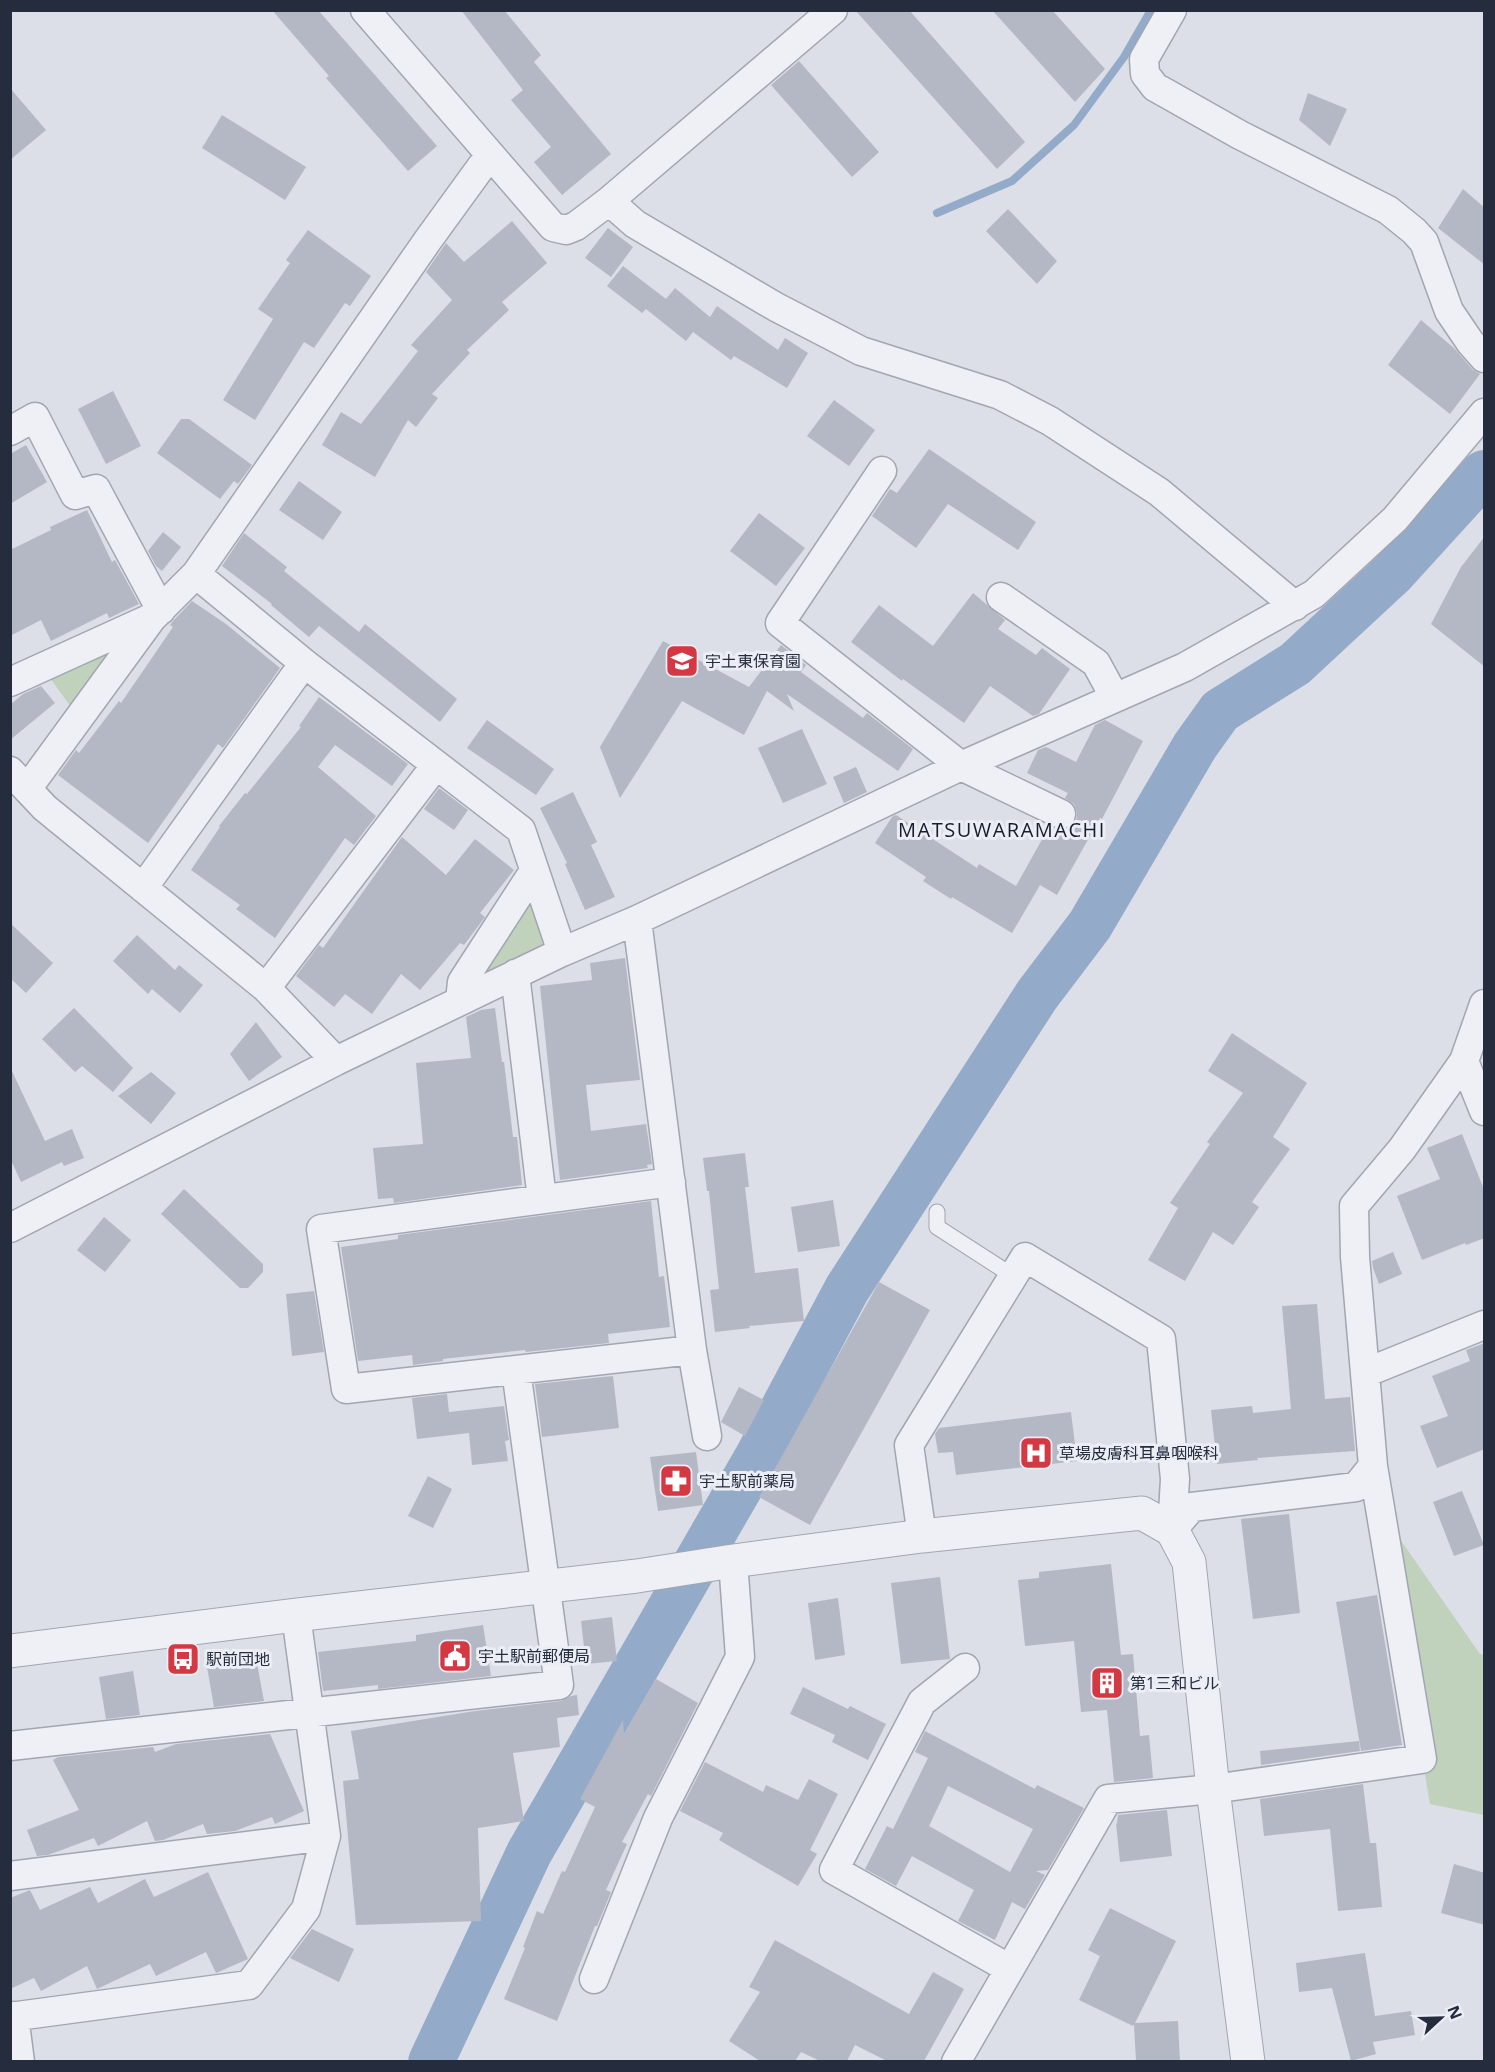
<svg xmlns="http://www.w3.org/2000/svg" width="1495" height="2072" font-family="'Open Sans','Noto Sans JP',sans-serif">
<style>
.green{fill:#c0d1bc}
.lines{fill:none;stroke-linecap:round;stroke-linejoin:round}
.stream{stroke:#94aac9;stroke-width:8}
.river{stroke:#94aac9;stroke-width:46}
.building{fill:#b3b8c4;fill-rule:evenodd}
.service-casing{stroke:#a1a6b1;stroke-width:17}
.minor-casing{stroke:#a1a6b1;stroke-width:31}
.tertiary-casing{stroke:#a1a6b1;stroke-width:35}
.service{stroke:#eef0f5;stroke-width:15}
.minor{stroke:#eef0f5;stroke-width:28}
.tertiary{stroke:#eef0f5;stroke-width:33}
.labels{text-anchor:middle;stroke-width:6;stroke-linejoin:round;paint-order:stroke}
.poi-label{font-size:16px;fill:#252c3e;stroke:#ebeef5;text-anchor:start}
.quarter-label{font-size:20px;letter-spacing:1.5px;fill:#171d2e;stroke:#ebeef5}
</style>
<rect width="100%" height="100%" fill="#dcdfe7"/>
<path class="green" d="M153,617L79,718L42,667Z
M534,871L562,952L462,982Z
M1381,1512L1480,1654L1484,1655V1815L1430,1804Z"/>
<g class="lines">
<path class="stream" d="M937,213L1012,181L1074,125L1124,57L1151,10"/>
<path class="river" d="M431,2062L529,1853L758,1456L847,1289L1037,995L1090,925L1195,746L1220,711L1295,664L1392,574L1484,473"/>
</g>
<path class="building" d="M272,10H318L437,146L408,171L326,78L329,76Z
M461,10H504L541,55L534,62L611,154L562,195L534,162L551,147L511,100L523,90Z
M855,10H909L1025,142L997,169Z
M992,10H1052L1105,69L1075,102Z
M799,61L879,152L852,177L771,85Z
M10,88L46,130L10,160Z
M1308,93L1347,109L1330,146L1299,120Z
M222,115L306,167L285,200L202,148Z
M1463,189L1485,208V265L1438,228Z
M1008,209L1057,261L1037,284L986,231Z
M512,221L547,263L502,302L509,310L467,350L470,353L432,394L438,398L416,427L408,420L375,477L322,445L341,412L361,424L418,351L411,345L452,300L426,272L446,243L464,262Z
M608,228L633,247L611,277L585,258Z
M308,230L371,276L350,306L345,303L314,348L304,342L255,420L223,400L273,319L258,309L290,263L286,260Z
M623,266L666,299L675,288L710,317L717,306L778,350L785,338L808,353L787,388L734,356L731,360L693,332L686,341L646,309L642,313L607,286Z
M1421,320L1455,349L1472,369L1480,374L1450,414L1388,365Z
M113,391L141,446L106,464L78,409Z
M834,400L875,430L849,466L807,436Z
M181,419H189L252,465L238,484L234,481L220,499L157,453Z
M26,445L47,482L10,504V454Z
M929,449L1036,522L1018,550L948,504L916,548L872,516L890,489L897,493Z
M299,481L342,512L323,540L279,510Z
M87,510L112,562L115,560L139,604L109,618L107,613L51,641L41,620L10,636V550L51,530L50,527Z
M759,513L805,548L776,586L730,551Z
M163,532L181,547L162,571L156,566L148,551Z
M244,533L287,567L284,571L359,632L365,624L457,699L440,722L319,626L309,637L271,605L272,604L222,566Z
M1485,536V667L1431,624L1461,567Z
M973,593L1005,620L998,629L1036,655L1042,648L1070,669L1039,714L1033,716L990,686L964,723L903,679L902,681L851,642L879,605L933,646Z
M192,601L226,624L280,668L223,748L218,744L148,843L58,775L76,750L79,753L119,701L121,703L173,627L170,625L173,621Z
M663,641L749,687L781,645L806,665L801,672L863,718L867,713L913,749L898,771L787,694L794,711L767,691L744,735L682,701L620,798L600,747Z
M41,686L55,703L10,740V705L23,694Z
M319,697L408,764L392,786L335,745L318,767L376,816L354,845L345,838L275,938L236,909L240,905L191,870L220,827L219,826L245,793L247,794L301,727L299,726Z
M487,720L554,769L536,795L467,748Z
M1105,720L1143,741L1102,819L1100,818L1057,895L1040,885L1012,933L952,897L951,899L923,881L926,877L875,843L892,817L896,815L977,868L979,864L1016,886L1049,827L1062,830L1070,828L1076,822L1077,813L1074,804L1065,798L1068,793L1027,773L1038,750L1046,747L1076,762L1095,725Z
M802,729L827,784L783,803L758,748Z
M856,767L867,792L844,803L833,777Z
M439,788L468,810L454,830L424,809Z
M573,792L597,842L591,845L615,897L585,910L565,864L567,863L540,808Z
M402,837L446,875L475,839L514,870L480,913L485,917L464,945L460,943L420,990L401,974L372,1014L345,994L334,1007L296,976L319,945L323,948Z
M10,923L53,963L26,993L10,978Z
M137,935L175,970L179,965L203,985L180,1013L152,989L148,994L113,961Z
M625,958L640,1080L586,1085L591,1131L646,1124L652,1164L647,1165L648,1168L560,1180L540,986L592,980L590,963Z
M74,1008L133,1068L113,1092L82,1066L75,1072L42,1039Z
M495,1008L502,1062H504L513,1137H517L522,1185L394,1203L393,1198L378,1199L373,1148L423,1144L416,1063L471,1058L466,1017L481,1010Z
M256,1022L282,1057L249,1081L230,1054Z
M1232,1033L1307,1083L1273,1137L1290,1149L1252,1202L1259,1207L1233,1245L1213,1232L1185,1281L1148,1260L1178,1208L1170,1203L1210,1144L1207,1142L1243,1093L1208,1071Z
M10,1067L45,1141L72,1129L84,1158L64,1166L62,1162L21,1182L10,1158Z
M151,1072L176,1093L151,1124L118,1096Z
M1462,1134L1485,1192V1238L1466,1245L1465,1243L1422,1260L1397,1196L1440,1179L1427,1148Z
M745,1153L749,1187H745L755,1273L798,1268L804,1321L749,1326L750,1328L715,1332L710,1290L719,1289L709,1191H707L703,1158Z
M184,1189L263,1264V1272L248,1288H240L161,1214Z
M833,1200L840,1246L798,1252L791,1207Z
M651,1201L659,1277L664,1276L670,1327L608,1334L609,1343L526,1352L525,1350L443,1359V1361L413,1365L412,1355L358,1361L341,1247L398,1239V1235Z
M104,1217L131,1240L105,1272L77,1250Z
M1393,1252L1402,1274L1379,1284L1373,1268L1372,1261Z
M879,1282L930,1310L810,1525L759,1497Z
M314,1291L324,1352L292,1356L286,1294Z
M1317,1304L1325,1399L1350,1397L1355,1451L1257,1458L1258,1460L1217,1464L1211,1410L1252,1406L1253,1413L1291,1409L1282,1306Z
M1485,1343V1449L1437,1468L1420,1426L1448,1416L1432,1376L1470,1361L1466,1350Z
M613,1376L619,1428L542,1437L535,1384Z
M739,1387L764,1400L745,1436L721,1422Z
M447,1394L449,1412L504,1406L509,1440L505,1441L508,1461L472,1465L469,1433L417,1439L412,1398Z
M1071,1412L1077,1461L956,1475L953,1452L938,1453L935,1434L939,1428Z
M696,1452L703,1505L658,1511L650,1457Z
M428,1476L452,1489L433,1528L408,1516Z
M1462,1491L1484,1545L1454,1556L1433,1502Z
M1289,1514L1300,1613L1253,1619L1241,1519Z
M1111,1564L1121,1655L1133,1654L1140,1736L1149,1735L1153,1778L1114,1782L1107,1710L1081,1712L1074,1641L1025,1646L1018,1580L1039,1578V1572Z
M940,1577L950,1659L901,1664L891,1583Z
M1377,1595L1402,1745L1361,1751L1336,1602Z
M838,1598L845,1655L815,1660L808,1603Z
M612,1617L617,1661L586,1664L581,1621Z
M483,1625L491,1676L378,1689V1685L323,1691L318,1652L416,1641V1635Z
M256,1658L264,1701L214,1707L207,1667Z
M133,1671L140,1715L106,1719L99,1677Z
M656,1679L698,1703L651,1796L648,1794L622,1842L627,1844L606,1890L611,1892L597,1926H595L557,2021L504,1999L525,1948L523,1947L537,1911L543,1914L562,1871L565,1872L595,1807L580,1799L623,1720L624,1734Z
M803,1687L848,1709L850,1706L886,1724L868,1760L832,1742L835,1735L790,1714Z
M577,1695L579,1715L557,1718L560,1747L513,1753L524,1821L478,1828L481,1921L356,1925L343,1781L359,1779L351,1731L475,1711L561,1701L571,1696Z
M925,1731L1035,1789L1037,1785L1084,1808L1048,1870L1036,1871L1045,1875L1025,1909L1012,1902L995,1940L958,1921L974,1890L912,1856L896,1886L865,1869L887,1826L893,1829L928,1758L915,1752ZM948,1786L1033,1829L1010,1872L929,1826Z
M270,1734L304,1811L275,1824L272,1817L235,1831L207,1834L203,1824L163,1840L155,1841L147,1821L98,1846L94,1838L48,1855L37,1856L27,1830L79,1810L53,1760L58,1757L153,1747L155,1752L176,1744Z
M1359,1741L1360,1751L1261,1765L1260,1751Z
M705,1762L763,1792L766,1785L798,1800L809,1779L838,1794L810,1850L817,1854L798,1886L719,1840L723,1833L680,1811Z
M1363,1784L1370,1843H1376L1382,1907L1338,1911L1330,1829L1264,1836L1260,1799Z
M1167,1810L1172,1856L1120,1862L1116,1823L1117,1824L1118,1815Z
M1454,1864L1485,1873V1925L1441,1913Z
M208,1872L248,1959L216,1973L206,1952L156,1976L150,1964L97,1989L87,1966L41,1991L34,1978L10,1989V1898L30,1890L40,1910L90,1887L98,1903L145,1879L154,1897Z
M1110,1908L1176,1941L1135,2023L1178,2021L1180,2061H1136L1134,2024L1133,2026L1079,2000L1100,1956L1088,1950Z
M312,1929L354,1949L339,1982L290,1958Z
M775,1940L909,2014L933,1972L964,1989L924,2061H887L855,2045L847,2061H820L801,2052L795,2061H760L729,2041L760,1992L749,1987Z
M1365,1953L1375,2016L1411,2011L1415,2035L1373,2042L1376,2054L1351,2061L1332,1988L1299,1992L1296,1963Z"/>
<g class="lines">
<g class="service-casing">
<path id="service" d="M937,1212V1227L1013,1276"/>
</g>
<g class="minor-casing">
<path id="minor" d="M365,10L553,227L566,230L576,226L609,201L833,10
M1172,10L1144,59L1145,74L1155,87L1240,135L1388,210L1414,231L1424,242L1449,311L1470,342L1484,358
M609,201L635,224L776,307L861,351L1000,395L1050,421L1159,492L1295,606
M10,431L35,417L75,495L96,489L161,610
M882,471L780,623L961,766L1061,814
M196,574L428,240L481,167L491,158
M1001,597L1096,663L1115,698
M10,682L153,617L196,574L304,663L521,830L562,952
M10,771L45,808L266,988L336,1061
M27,789L152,618
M143,888L304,663
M637,920L692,1350L707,1436
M515,974L542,1199
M266,988L436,765
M460,1001L462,982L534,871
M1464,1061L1484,1111
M671,1182L321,1229L346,1389L692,1350
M10,1228L336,1061L562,952L637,920L961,766L1185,667L1314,594L1395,519L1484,413
M1365,1373L1484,1325
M1172,1530L1192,1507L1356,1487L1373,1466
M922,1536L909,1445L1025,1257L1161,1339L1175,1479L1172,1530
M965,1668L922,1702L834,1870L1010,1969
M10,1746L559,1685L516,1370
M10,1876L326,1836
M594,1979L658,1818L740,1657L733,1561
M14,2016L20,2062
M10,2017L249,1985L306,1909L326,1836L296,1615
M956,2062L1108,1799L1213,1789L1422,1759L1373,1466L1355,1257L1354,1206L1402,1149L1464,1061L1484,1004"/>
</g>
<g class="tertiary-casing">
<path id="tertiary" d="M10,1651L296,1615L637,1576L733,1561L922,1536L1142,1513L1172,1530L1189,1562L1213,1789L1248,2062"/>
</g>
<use href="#service" class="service"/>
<use href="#minor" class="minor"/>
<use href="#tertiary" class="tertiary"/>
</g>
<defs>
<g id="school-square" transform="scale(1.725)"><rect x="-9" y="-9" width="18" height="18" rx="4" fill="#d43843" stroke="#ebeef5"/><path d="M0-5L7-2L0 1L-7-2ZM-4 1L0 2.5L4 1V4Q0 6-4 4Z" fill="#fff"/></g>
<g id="hospital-square" transform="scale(1.725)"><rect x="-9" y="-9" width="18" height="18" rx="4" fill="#d43843" stroke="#ebeef5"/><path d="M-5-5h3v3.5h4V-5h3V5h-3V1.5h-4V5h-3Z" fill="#fff"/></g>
<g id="pharmacy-square" transform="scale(1.725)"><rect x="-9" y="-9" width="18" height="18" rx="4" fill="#d43843" stroke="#ebeef5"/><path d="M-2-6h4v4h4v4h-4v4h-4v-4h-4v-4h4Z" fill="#fff"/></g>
<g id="civic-square" transform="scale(1.725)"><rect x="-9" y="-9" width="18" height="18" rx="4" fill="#d43843" stroke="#ebeef5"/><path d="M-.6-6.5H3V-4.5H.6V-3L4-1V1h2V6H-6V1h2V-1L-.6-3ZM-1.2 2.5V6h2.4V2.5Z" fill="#fff"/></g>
<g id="bus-square" transform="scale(1.725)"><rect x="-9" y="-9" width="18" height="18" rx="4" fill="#d43843" stroke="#ebeef5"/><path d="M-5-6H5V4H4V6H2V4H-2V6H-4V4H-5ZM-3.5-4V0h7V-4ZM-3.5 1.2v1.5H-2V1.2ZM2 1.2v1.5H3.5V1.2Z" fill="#fff"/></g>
<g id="building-square" transform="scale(1.725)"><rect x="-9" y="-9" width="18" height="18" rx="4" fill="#d43843" stroke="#ebeef5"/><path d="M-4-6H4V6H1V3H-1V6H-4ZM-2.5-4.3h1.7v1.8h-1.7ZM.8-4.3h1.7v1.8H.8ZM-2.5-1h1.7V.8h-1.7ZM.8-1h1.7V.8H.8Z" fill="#fff"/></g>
</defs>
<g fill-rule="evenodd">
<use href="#school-square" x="682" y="661"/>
<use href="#hospital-square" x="1036" y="1453"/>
<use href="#pharmacy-square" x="676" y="1481"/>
<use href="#civic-square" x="455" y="1656"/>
<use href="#bus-square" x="183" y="1659"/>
<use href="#building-square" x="1107" y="1683"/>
</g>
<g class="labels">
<g class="poi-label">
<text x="705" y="667">宇土東保育園</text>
<text x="1059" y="1459">草場皮膚科耳鼻咽喉科</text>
<text x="699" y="1487">宇土駅前薬局</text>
<text x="478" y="1662">宇土駅前郵便局</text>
<text x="206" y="1665">駅前団地</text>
<text x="1130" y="1689">第1三和ビル</text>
</g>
<g class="quarter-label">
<text x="1002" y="837">MATSUWARAMACHI</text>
</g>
</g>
<rect width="1495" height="2072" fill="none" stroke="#252c3e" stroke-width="24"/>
<g transform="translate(1441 2018) rotate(68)" stroke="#ebeef5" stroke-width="4.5" paint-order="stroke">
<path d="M0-4.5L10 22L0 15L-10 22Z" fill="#252c3e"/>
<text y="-9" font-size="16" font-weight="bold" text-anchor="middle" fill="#252c3e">N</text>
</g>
</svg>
